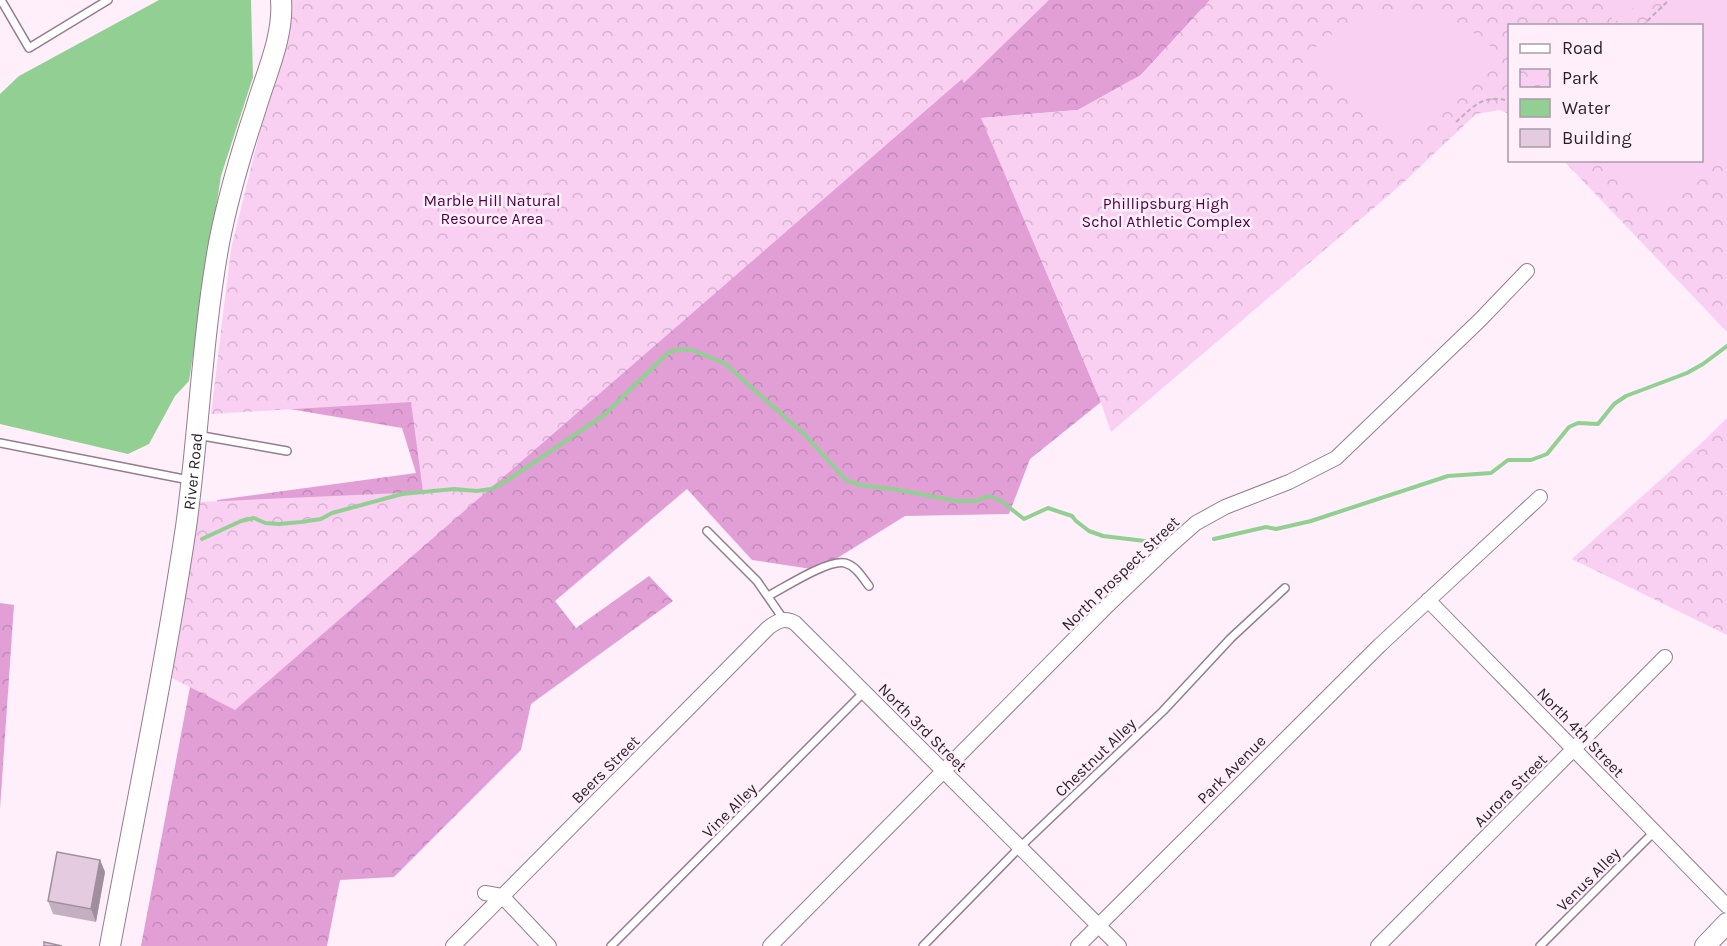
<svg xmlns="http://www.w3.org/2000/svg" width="1727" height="946" font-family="Karla,sans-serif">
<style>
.forest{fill:url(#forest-crowns)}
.park{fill:url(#park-crowns)}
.pitch{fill:#fad0f2}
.water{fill:#92cf92}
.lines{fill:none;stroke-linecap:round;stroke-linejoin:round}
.stream{stroke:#92cf92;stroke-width:4}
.lane-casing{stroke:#937d8f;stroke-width:10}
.street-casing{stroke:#937d8f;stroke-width:16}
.secondary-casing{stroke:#937d8f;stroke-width:22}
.path{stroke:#bbaeb8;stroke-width:2;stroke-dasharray:4.5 3;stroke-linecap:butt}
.lane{stroke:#fff;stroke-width:7}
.street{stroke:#fff;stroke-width:14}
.secondary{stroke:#fff;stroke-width:20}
.wall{fill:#c4afc0}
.shaded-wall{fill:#a08e9c}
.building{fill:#e4cbdf;stroke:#a08e9c;stroke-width:1.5}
.labels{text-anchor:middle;stroke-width:5;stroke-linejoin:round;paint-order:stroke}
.park-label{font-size:16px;fill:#4e0047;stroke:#feeffb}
.street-label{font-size:16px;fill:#281f26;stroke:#feeffb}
</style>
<defs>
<pattern id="forest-crowns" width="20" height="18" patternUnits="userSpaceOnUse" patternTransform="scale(1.5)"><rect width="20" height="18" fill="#e19fd6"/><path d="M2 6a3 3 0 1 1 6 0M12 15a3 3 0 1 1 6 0" fill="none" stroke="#c188b8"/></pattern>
<pattern id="park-crowns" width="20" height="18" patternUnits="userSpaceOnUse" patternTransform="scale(1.5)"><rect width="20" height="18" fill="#fad0f2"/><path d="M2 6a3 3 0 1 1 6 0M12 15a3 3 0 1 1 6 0" fill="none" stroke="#d6b2cf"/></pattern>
</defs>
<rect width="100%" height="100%" fill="#feeffb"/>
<path class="forest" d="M311,0H1210L1141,75L1078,110L982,118L1101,402L1030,459L1009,514L905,516L818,570L752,560L687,489L555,601L576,628L649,576L673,601L531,704L521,750L394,877L340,880L327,946H141L193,671L217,500L416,473L402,428L231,399Z
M0,603L14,605L0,809Z"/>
<path class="park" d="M290,0H1049L964,83L962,79L235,710L172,678L200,502L423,492L411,402L211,414L231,249L260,131L287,44Z
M1210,0H1727V332L1564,161L1702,160V26H1510L1509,114L1500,110L1476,114L1403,183L1111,432L1101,402L981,118L1078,110L1141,75Z
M1727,418V635L1572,559L1706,439Z"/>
<path class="pitch" d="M1598,0H1643L1615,22Z
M1688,0H1727V140L1651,211L1604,161L1702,160V26L1660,25Z
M1417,10C1451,18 1478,31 1501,57L1402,149L1306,55C1330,36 1353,15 1384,11C1395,9 1406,10 1417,10Z"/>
<path class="water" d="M159,0H251L253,77L221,176L189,381L175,396L149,444L128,454L0,424V94L19,76Z"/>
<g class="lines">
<path class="stream" d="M202,539L241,521L254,518L265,523L279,524L301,522L321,519L332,513L402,494L454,489L477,491L491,489L505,482L604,415L668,353L679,349L692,350L724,363L805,435L846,480L860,485L899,490L956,501H975L989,496L1001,501L1024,519L1048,508L1072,516L1076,521L1089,531L1103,536L1145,541
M1214,539L1266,527L1276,529L1311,521L1448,476L1491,473L1508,460H1531L1547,454L1569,427L1578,423L1598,424L1614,404L1626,396L1687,373L1703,364L1727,346"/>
<g class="lane-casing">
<path id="lane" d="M1,0L29,48L108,0
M197,435L287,451
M0,443L189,480
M707,531L757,581L784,620
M768,596C784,588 828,559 845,563C856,566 862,577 869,586
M611,946L864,692
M923,946L1020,847L1163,711L1231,638L1285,588
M1540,946L1655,831"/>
</g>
<g class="street-casing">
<path id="street" d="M1428,600L1727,906
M485,893L502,896L549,946
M453,946L768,628C777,621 784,617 795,623L1119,946
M770,946L1105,608L1171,545L1196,523L1225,507L1289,482L1336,458L1480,320L1527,271
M1078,946L1380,645L1540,497
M1378,946L1665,657"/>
</g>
<g class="secondary-casing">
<g id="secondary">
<path id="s1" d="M110,946C136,806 165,667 186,527C199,433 202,337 219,243C228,197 241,153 256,108C266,74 284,36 281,0"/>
<path d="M1705,946L1727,923"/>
</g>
</g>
<path class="path" d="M1642,26L1669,0
M1456,122C1475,105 1483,94 1510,101"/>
<use href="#lane" class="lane"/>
<use href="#street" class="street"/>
<use href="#secondary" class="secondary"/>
</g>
<path class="wall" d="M100,860L105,872L96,922L53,914L48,901Z"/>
<path class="shaded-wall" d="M100,860L105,872L96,922L91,909Z"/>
<path class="building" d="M57,852L100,860L91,909L48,901Z
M44,942L62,946H44Z"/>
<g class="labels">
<g class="park-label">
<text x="492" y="206">Marble Hill Natural<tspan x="492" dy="18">Resource Area</tspan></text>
<text x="1166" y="209">Phillipsburg High<tspan x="1166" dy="18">Schol Athletic Complex</tspan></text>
</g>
<g class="street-label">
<text dy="6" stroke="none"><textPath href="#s1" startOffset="482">River Road</textPath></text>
<text transform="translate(1120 573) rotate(-44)" y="6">North Prospect Street</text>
<text transform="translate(923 727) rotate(45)" y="6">North 3rd Street</text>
<text transform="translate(1581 732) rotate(46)" y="6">North 4th Street</text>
<text transform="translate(1095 757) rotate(-44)" y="6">Chestnut Alley</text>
<text transform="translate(605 769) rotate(-45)" y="6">Beers Street</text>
<text transform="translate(1231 769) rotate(-45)" y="6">Park Avenue</text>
<text transform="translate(1510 790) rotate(-45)" y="6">Aurora Street</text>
<text transform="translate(729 810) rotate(-45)" y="6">Vine Alley</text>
<text transform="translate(1588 879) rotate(-45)" y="6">Venus Alley</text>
</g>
</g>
<rect x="1508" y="24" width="195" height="138" fill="#feeffb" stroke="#a89ca6" stroke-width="1.5"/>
<rect x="1520" y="44" width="30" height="9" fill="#ffffff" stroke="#a89ca6" stroke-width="1.5"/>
<text x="1562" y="54" font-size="18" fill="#281f26">Road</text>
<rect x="1520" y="69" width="30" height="18" fill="url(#park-crowns)" stroke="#a89ca6" stroke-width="1.5"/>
<text x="1562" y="84" font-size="18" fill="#281f26">Park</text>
<rect x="1520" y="99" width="30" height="18" fill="#92cf92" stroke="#a89ca6" stroke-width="1.5"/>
<text x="1562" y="114" font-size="18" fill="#281f26">Water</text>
<rect x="1520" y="129" width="30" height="18" fill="#e4cbdf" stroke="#a89ca6" stroke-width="1.5"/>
<text x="1562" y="144" font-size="18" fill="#281f26">Building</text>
</svg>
